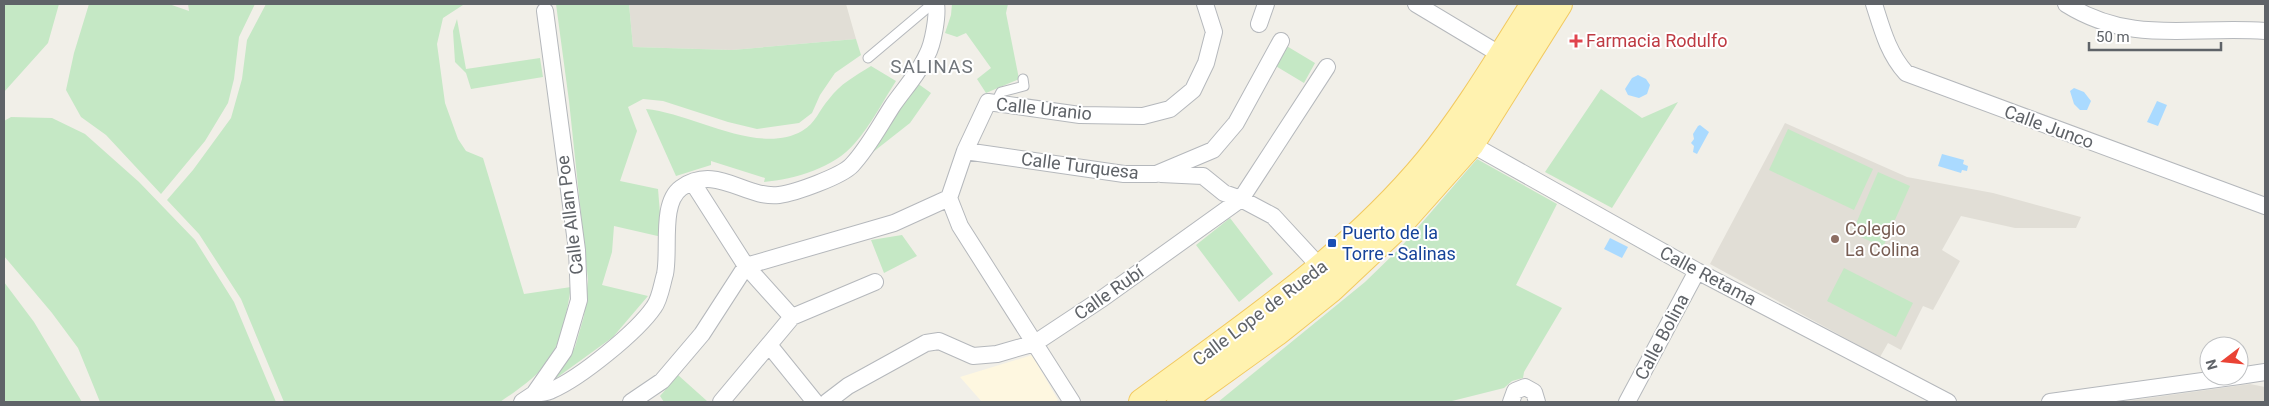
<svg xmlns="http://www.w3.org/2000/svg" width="2269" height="406" font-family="Roboto,sans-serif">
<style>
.commercial{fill:#fef7e0}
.education{fill:#e1ded6}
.green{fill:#c5e8c5}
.water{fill:#aadaff}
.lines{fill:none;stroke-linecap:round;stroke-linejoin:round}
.lane-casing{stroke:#b5b8bc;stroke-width:11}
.street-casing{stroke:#b5b8bc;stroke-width:18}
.primary-casing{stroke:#f2c960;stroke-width:28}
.lane{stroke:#fff;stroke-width:9}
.street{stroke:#fff;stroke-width:16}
.primary{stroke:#fff2af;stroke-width:26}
.health-dot{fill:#e0444e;stroke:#fff;stroke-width:2}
.education-dot{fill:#8d6e63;stroke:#fff;stroke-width:2}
.transit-dot{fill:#1a4fb4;stroke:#fff;stroke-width:2}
.labels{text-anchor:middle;stroke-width:4;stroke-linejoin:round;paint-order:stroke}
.health-label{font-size:18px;fill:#be3a42;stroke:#fff;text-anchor:start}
.street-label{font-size:18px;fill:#5f6368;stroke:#fff}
.education-label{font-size:18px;fill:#785e54;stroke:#fff;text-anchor:start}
.transit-label{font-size:18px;fill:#164399;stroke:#fff;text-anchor:start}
.neighbourhood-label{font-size:19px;letter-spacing:1px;fill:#70757a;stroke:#fff}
</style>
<rect width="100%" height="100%" fill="#f1efe8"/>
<path class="commercial" d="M1032,355L1058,400L1055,402H982L960,377Z"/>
<path class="education" d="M629,4H846L856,39L732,50L633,47Z
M1785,123L1907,177L1993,193L2081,217L2076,228H2015L1961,216L1942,250L1960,261L1933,310L1923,306L1901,350L1888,343L1880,357L1710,264Z
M2250,384L2265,387V402L2127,401Z"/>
<path class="green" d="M4,4H59L48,43L4,92Z
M89,4H169L189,11L188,4H255L239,37L234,79L228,103L205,141L161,194L106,135L81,117L66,90L74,53Z
M266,4L463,5L443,18L437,44L445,103L458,139L466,151L483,158L524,294L571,287C567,311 563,337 550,358C540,375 516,391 500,402H284L241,299L199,234L167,200L193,170L231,118L242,79L247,40Z
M556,4H629L633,47L732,50L856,39L861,55L835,73L820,95L812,113L799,123L757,129L728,122L663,101L643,99L628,107L637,131L620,181L658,189L662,237L614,226L612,252L602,285L648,296L613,337L555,379L575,347L584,316L588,280L569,101Z
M952,4H1008L1006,13L1019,79L986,93L977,79L991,68L966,33L957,37L945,33L951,15Z
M457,19L466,69L540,58L543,77L471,89L466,73L455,62L453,31Z
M1285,45L1315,63L1304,83L1274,65Z
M871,66L896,81C883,101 871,125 855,143C834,168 795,179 764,182L765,178L711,161V165L676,176L646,109C692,113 758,156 802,131C816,123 819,110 829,99C840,84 855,76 871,66Z
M917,83L931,93L910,123L868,156Z
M1601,89L1642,118L1678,102L1612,208L1545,172Z
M11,117L52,118L85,134L139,182L195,240L234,302L276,402H100L78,348L52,313L4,256V121Z
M1788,129L1873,169L1854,210L1769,170Z
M1477,159L1557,204L1516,285L1562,308L1524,372L1523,378L1512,381L1504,388L1448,402H1218L1365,282L1400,248Z
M1878,172L1910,186L1883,247L1852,233Z
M1230,218L1273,274L1239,302L1196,245Z
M902,235L917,256L884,273L871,240Z
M1844,268L1913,303L1896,337L1827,301Z
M4,282L34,322L82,402H4Z
M678,375L707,401L664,402L660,396Z"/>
<path class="water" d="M1638,75L1646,79L1650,85L1647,94L1639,98L1628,95L1625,89L1632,78Z
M2074,88L2084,92L2091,101L2087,110H2080L2074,104L2070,91Z
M2157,101L2167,105L2158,126L2147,122Z
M1700,125L1709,132L1697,154L1693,152L1694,146L1691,143L1694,139L1693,134L1698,126Z
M1942,154L1964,160L1963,164L1968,166L1967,171L1962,170L1961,173L1938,166Z
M1610,238L1628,247L1622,258L1604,249Z"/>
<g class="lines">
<g class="lane-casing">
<path id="lane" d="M868,58L932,4
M996,102L1001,92L1024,86L1023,79"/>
</g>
<g class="street-casing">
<path id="street" d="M1416,4L1501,55
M1874,4C1882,29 1888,53 1906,73L2265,206
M2066,4C2133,46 2193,25 2265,31
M1259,24L1266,4
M1471,144L1697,271L1948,402
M965,151L1124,174H1156L1213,150L1236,123L1281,41
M1161,174L1203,176L1224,193L1241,199L1273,216L1321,268
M693,183L746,266L792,317
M769,345L815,402
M2239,376L2265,372
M534,394C540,393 547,393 552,390C580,378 637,332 654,307C660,299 662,284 665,274C670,250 660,203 681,188C716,163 745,199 779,195C795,193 842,176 852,165C868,148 880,125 893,105C904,89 919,73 927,55C933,44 938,16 936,4
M522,402L534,394L564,351L579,300L577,250L545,11
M631,402L662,381L702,334L746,266L894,223L949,198
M721,402L792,317L875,282
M827,402L848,386L926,343L939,341L973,356L997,354L1035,343L1103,298L1241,199L1327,67
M1072,402L960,226L949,198L965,151L988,102L1080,115L1143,116L1170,109L1193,90L1206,63L1214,32L1205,4
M1511,402L1515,391L1525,387L1534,392L1537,402
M1627,402L1697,271
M2050,402L2239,376"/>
</g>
<g class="primary-casing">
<path id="primary" d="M1142,402C1242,328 1348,258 1428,161C1468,112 1500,57 1534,4
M1180,402L1276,333L1331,289L1398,226L1471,144L1559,4"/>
</g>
<use href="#lane" class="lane"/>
<use href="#street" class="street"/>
<use href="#primary" class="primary"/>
</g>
<path class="health-dot" d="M1573.5 33.5h5v5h5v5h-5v5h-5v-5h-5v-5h5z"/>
<circle class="education-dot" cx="1835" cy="239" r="5"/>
<rect class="transit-dot" x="1327" y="238" width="10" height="10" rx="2.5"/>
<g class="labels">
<g class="health-label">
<text x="1586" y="47">Farmacia Rodulfo</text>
</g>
<g class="street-label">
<text transform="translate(1044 109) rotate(6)" y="6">Calle Uranio</text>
<text transform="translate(2049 127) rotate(20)" y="6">Calle Junco</text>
<text transform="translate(1080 166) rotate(7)" y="6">Calle Turquesa</text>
<text transform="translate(570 215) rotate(-97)" y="6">Calle Allan Poe</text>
<text transform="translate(1708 276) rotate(28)" y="6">Calle Retama</text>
<text transform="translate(1109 293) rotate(-35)" y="6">Calle Rubí</text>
<text transform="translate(1260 313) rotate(-37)" y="6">Calle Lope de Rueda</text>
<text transform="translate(1662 337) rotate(-62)" y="6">Calle Bolina</text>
</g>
<g class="education-label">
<text x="1845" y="235">Colegio<tspan x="1845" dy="21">La Colina</tspan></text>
</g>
<g class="transit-label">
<text x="1342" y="239">Puerto de la<tspan x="1342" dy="21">Torre - Salinas</tspan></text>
</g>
<g class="neighbourhood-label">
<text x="932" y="73">SALINAS</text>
</g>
</g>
<rect width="2269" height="406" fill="none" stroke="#5f6368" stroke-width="10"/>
<g transform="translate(2224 361) rotate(254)"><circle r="24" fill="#ffffff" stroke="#bfc1c3"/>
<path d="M0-4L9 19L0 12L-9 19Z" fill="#ea4335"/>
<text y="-8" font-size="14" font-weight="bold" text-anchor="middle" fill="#5f6368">N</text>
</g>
<path d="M2089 42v8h132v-8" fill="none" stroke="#5f6368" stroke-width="2.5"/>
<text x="2096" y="42" font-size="15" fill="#5f6368" stroke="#ffffff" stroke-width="4" paint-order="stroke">50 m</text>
</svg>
